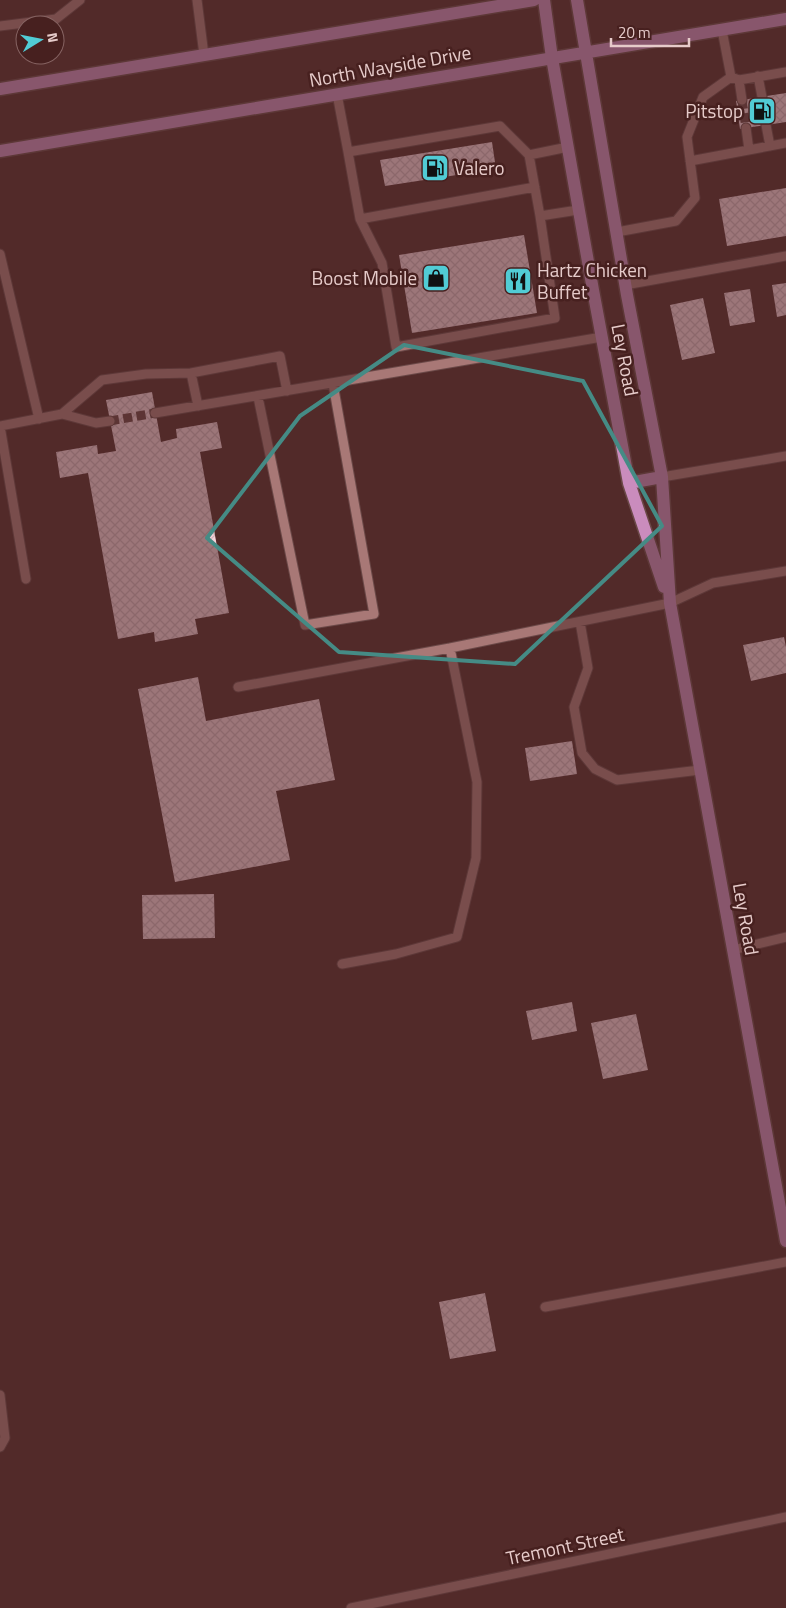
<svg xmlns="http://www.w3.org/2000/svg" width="786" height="1608" font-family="'Titillium Web',sans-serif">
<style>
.building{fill:url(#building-cross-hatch)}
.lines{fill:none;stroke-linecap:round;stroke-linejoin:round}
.minor-tunnel{stroke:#684241;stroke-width:9;stroke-dasharray:9 4.5;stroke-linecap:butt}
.minor-casing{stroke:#6b4948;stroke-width:11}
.major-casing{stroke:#6b4948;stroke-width:15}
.minor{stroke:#a87876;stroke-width:9}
.major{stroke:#ca8cbd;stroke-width:12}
.marked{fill:none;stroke:#458b85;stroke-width:4;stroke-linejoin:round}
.labels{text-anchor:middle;stroke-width:5;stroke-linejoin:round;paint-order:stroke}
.street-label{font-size:19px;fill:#e6cbca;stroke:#47201f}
.poi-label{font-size:19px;fill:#e6cbca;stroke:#47201f;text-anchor:end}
</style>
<defs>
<pattern id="building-cross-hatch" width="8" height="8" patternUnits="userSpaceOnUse" patternTransform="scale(1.25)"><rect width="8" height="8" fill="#f5d2da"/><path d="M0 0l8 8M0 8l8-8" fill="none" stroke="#d2b4bb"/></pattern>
</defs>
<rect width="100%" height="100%" fill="#522a29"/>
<path class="building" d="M786,93V122L740,129L736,101Z
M492,142L496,169L385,186L380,160Z
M786,188V236L727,246L719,199Z
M524,235L537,313L412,333L399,255Z
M786,283V315L777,317L772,285Z
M750,289L755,322L730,326L724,293Z
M703,298L715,353L682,360L670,305Z
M152,392L161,442L177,438L176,429L217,422L222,448L200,452L229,613L195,619L198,634L155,642L154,632L118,639L88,473L60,478L56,452L97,445L98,454L116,451L106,400Z
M784,637L786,647V673L751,681L743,645Z
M198,677L206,721L319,699L335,780L276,791L290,860L175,882L138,689Z
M572,741L577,774L530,781L525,748Z
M214,894L215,938L143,939L142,895Z
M572,1002L577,1031L532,1040L526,1011Z
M636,1014L648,1070L603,1079L591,1023Z
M485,1293L496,1351L450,1359L439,1302Z"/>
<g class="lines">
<path class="minor-tunnel" d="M762,97L766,125
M742,100L746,128
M110,421L155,413"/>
<g class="minor-casing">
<path id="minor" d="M197,0L204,55
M0,26L56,19L80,0
M722,30L731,77L739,80L786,72
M758,76L762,97
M739,80L742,100
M337,94L348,152L500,126L529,155L568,147
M766,125L770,146
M746,128L749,150
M348,152L360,219L535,187
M529,155L540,216L578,210
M690,161L786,143
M360,219L382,263L396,347L555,318L540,216
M617,232L676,221L695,198L687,137L703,97L731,77
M0,254L39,419
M625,285L786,256
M191,373L198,406
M258,397L305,625L374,614L333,384
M155,413L602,337
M62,414L96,423L110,421
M0,426L62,414L102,380L146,374L191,373L280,356L287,391
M0,426L26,579
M662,477L786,456
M580,622L588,668L574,707L582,753L595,769L617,780L700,770
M238,687L450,648L670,603L713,583L786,571
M733,950L786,937
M342,964L396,954L457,937L476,858L477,782L450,648
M545,1307L786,1262
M0,1395L5,1438L0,1447
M351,1608L786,1517"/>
</g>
<g class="major-casing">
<path id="major" d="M544,0L552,58L593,290L629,483L664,587
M577,0L627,295L662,477L670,603L786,1241
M0,89L534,0
M0,151L786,19
M629,483L662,477"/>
</g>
<use href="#minor" class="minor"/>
<use href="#major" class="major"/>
</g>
<path d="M0 0H786V1608H0ZM404,345L583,381L662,526L515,664L339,652L207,538L300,416Z" fill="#522a29" fill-opacity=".55" fill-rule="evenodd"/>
<path class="marked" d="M404,345L583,381L662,526L515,664L339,652L207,538L300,416Z"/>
<defs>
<g id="fuel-square" transform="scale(1.4375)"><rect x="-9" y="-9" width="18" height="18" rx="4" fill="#51ccd5" stroke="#47201f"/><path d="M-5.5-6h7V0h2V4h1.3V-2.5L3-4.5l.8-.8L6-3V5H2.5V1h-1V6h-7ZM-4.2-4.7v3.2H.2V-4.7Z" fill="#111"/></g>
<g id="shop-square" transform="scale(1.4375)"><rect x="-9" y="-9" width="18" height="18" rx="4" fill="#51ccd5" stroke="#47201f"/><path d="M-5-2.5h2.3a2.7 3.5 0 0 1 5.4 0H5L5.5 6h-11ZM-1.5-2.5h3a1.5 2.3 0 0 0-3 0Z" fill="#111"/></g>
<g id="restaurant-square" transform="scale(1.4375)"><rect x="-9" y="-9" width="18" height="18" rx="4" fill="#51ccd5" stroke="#47201f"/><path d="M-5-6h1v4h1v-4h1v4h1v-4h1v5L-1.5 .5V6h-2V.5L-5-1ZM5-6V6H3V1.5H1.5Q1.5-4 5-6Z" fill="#111"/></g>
</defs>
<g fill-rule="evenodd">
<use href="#fuel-square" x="762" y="111"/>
<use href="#fuel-square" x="435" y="168"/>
<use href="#shop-square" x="436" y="278"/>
<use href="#restaurant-square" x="518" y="281"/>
</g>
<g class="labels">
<g class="street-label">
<text transform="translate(390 66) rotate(-10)" y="7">North Wayside Drive</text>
<text transform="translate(625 360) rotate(79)" y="7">Ley Road</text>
<text transform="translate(746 919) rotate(80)" y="7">Ley Road</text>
<text transform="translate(565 1546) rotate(-12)" y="7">Tremont Street</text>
</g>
<g class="poi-label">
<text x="743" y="118">Pitstop</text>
<text x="454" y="175" text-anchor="start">Valero</text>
<text x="537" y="277" text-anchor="start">Hartz Chicken<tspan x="537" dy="22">Buffet</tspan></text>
<text x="417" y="285">Boost Mobile</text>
</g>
</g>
<g transform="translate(40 40) rotate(80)"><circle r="24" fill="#47201f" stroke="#876463"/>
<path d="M0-4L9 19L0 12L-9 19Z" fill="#51ccd5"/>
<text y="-8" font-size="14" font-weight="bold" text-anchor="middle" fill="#e6cbca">N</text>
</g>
<path d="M611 38v8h78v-8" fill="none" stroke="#e6cbca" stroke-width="2.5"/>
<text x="618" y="38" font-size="15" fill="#e6cbca" stroke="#47201f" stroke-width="4" paint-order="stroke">20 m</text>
</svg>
